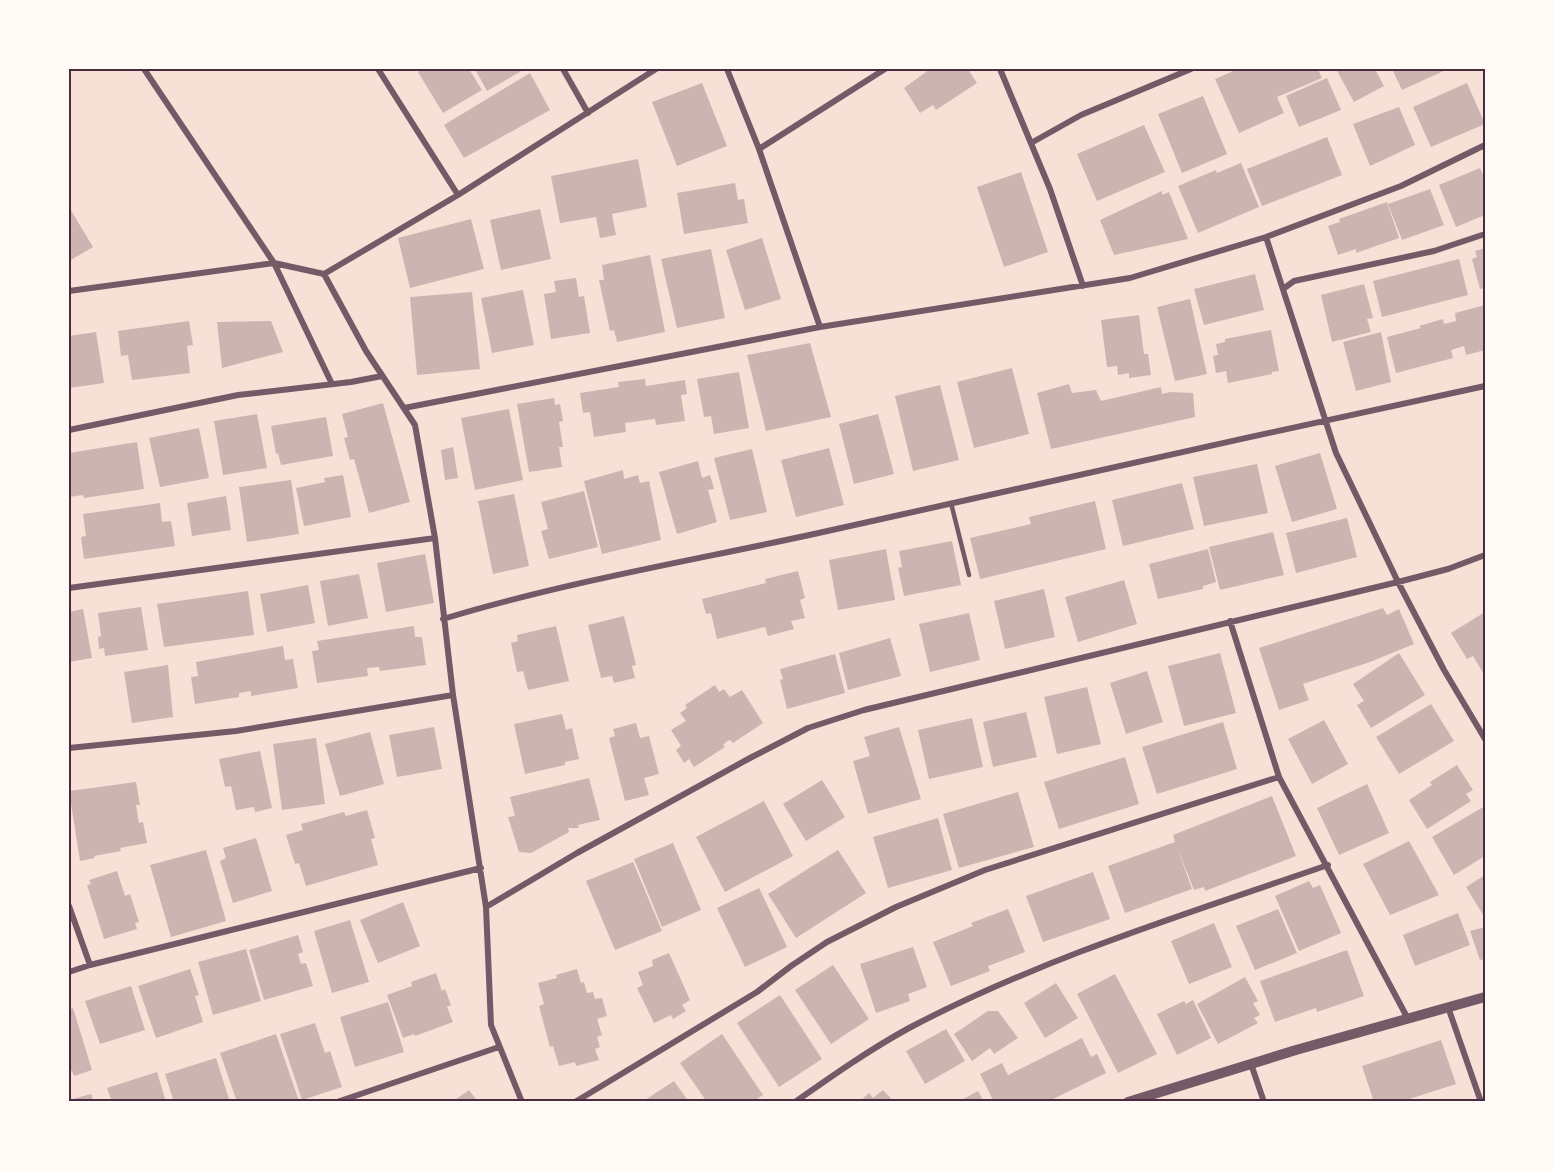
<svg xmlns="http://www.w3.org/2000/svg" width="1554" height="1171" font-family="Lora,serif">
<style>
.building{fill:#ccb4b1}
.lines{fill:none;stroke-linecap:round;stroke-linejoin:round}
.service{stroke:#755966;stroke-width:4.5}
.minor{stroke:#755966;stroke-width:6}
.tertiary{stroke:#755966;stroke-width:10}
.neatline{fill:none;stroke:#4a2c40;stroke-width:2}
</style>
<rect width="100%" height="100%" fill="#f7e1d7"/>
<path class="building" d="M423,69H469L482,90L443,113L418,72Z
M475,69H525L487,91Z
M930,69H968L977,83L936,110L933,105L920,113L904,88Z
M1238,69H1318L1322,78L1277,97L1284,113L1239,133L1215,79Z
M1336,69H1375L1384,86L1354,102Z
M1392,69H1448L1402,90Z
M530,73L550,110L464,158L444,125Z
M1327,78L1341,110L1299,127L1286,96Z
M702,83L727,146L677,166L652,102Z
M1467,83L1485,124L1431,147L1413,107Z
M1203,96L1227,154L1182,173L1158,114Z
M1399,107L1415,145L1370,166L1353,124Z
M1144,125L1165,172L1097,201L1077,154Z
M1327,137L1342,175L1262,206L1247,169Z
M638,159L647,207L612,214L616,235L600,238L596,217L560,223L551,176Z
M1241,163L1259,207L1198,233L1178,186L1216,170L1217,173Z
M1480,168L1485,179V215L1456,227L1439,185Z
M1021,172L1048,252L1004,267L977,187Z
M735,183L738,200L744,199L748,223L684,234L677,193Z
M1430,189L1444,225L1402,240L1388,204Z
M1162,191V195L1169,192L1188,239L1114,255L1100,220Z
M1387,202L1399,238L1356,253V249L1338,255L1328,226L1340,222L1339,219Z
M69,207L93,247L69,261Z
M540,209L551,259L501,270L490,220Z
M471,219L484,269L410,288L398,238Z
M762,238L781,299L745,310L726,250Z
M1485,248V288L1480,289L1472,259L1477,257L1475,251Z
M711,249L725,318L677,328L661,259Z
M650,255L665,332L617,342L614,330L610,331L599,280H604L602,265Z
M1459,259L1468,295L1382,317L1373,281Z
M1255,274L1264,310L1204,325L1194,289Z
M576,278L579,297L584,296L590,333L551,339L544,294L556,292L554,281Z
M1364,284L1373,318L1367,319L1371,332L1332,342L1321,295Z
M523,290L534,345L492,353L481,298Z
M472,292L480,369L417,375L410,297Z
M1190,299L1207,374L1175,381L1157,307Z
M1485,305V350L1466,355L1464,346L1451,350L1453,358L1396,373L1387,337L1421,328L1419,326L1443,319L1444,324L1456,321L1455,313Z
M1139,315L1144,354H1148L1151,375L1129,378V373L1118,375L1117,366L1107,367L1101,320Z
M189,321L193,345L187,346L190,373L132,380L128,355L121,356L118,331Z
M271,321L283,352L222,368L217,322Z
M1271,330L1279,371L1272,372V374L1228,383L1226,371L1216,373L1213,356L1218,355L1216,344L1225,342V339Z
M96,332L104,383L69,388V336Z
M1381,332L1391,382L1356,391L1343,342Z
M810,343L831,417L766,431L747,355Z
M1012,368L1029,434L974,448L957,382Z
M739,372L749,428L714,434L711,416L704,417L697,379Z
M645,379L646,386L685,380L687,394L681,395L685,421L656,425L655,419L625,423L626,432L594,437L590,412L583,413L580,393L619,387L618,382Z
M1069,384L1072,393L1096,390L1101,401L1161,387L1162,394L1170,392L1193,393L1195,417L1051,449L1037,393Z
M940,385L959,460L913,471L895,396Z
M554,398L555,405L560,404L563,421L559,422L563,447H559L562,467L529,472L517,404Z
M383,403L410,502L369,513L354,459L350,460L344,438L348,437L342,414Z
M509,409L523,480L475,490L461,418Z
M257,414L267,468L223,475L214,421Z
M878,414L894,474L854,484L839,424Z
M326,417L333,456L281,465L278,453L276,454L271,426Z
M199,428L209,478L160,487L149,438Z
M137,442L144,489L84,498L83,495L69,497V453Z
M453,447L458,478L445,480L441,450Z
M829,448L844,505L796,517L781,460Z
M752,449L767,512L730,520L714,458Z
M1320,453L1337,509L1292,522L1275,466Z
M698,461L702,478L710,475L714,489L708,490L717,522L677,534L659,472Z
M1257,464L1268,513L1204,526L1193,477Z
M623,470L624,479L638,475L640,483L649,481L661,540L602,554L584,481Z
M343,475L351,517L304,526L296,488L325,482L324,478Z
M291,480L299,534L247,542L239,487Z
M1182,483L1194,529L1123,546L1112,500Z
M584,491L598,547L549,559L541,531L548,529L541,502Z
M514,494L529,566L493,574L478,501Z
M226,496L231,530L192,536L187,503Z
M1095,501L1106,549L980,579L970,538L1031,524L1029,517Z
M160,503L162,522L171,521L175,546L84,559L81,537L86,536L83,514Z
M1347,518L1357,557L1296,573L1286,533Z
M1273,532L1284,575L1220,590L1209,547Z
M952,541L961,585L904,596L898,568L902,567L899,551Z
M886,549L895,600L838,610L829,560Z
M1208,549L1216,582L1203,586V589L1158,599L1149,564Z
M425,554L434,603L386,612L377,563Z
M798,571L805,598L800,600L805,618L791,621L794,629L768,636L765,627L717,639L711,613L706,614L702,599L766,583L765,579Z
M359,574L368,618L328,626L320,581Z
M1124,580L1137,624L1078,642L1065,597Z
M308,585L315,623L267,632L260,594Z
M1044,589L1055,637L1005,649L994,601Z
M248,591L254,635L164,647L157,604Z
M141,607L148,650L105,656L104,648L99,649L98,637L101,636L98,613Z
M1383,608L1387,615L1399,609L1414,644L1370,662L1303,684L1309,700L1279,710L1259,648Z
M83,609L92,658L69,662V612Z
M1485,612V676L1473,656L1467,659L1451,633Z
M969,613L980,660L930,672L919,624Z
M624,616L636,665L632,666L635,678L614,683L612,676L601,678L588,625Z
M414,626L415,637H422L426,665L380,671L379,667L367,668L368,676L317,683L312,651L319,650L317,641Z
M556,626L569,681L528,690L523,671L517,672L511,643L518,641L517,635Z
M890,638L901,676L848,690L839,653Z
M283,646L285,660L293,659L298,688L251,696V691L239,693V697L195,704L191,677L198,676L196,662Z
M1220,653L1236,713L1184,726L1168,666Z
M1399,653L1425,695L1371,728L1357,705L1364,701L1353,684Z
M835,654L845,693L787,709L780,680L783,679L780,669Z
M168,665L173,717L132,723L124,672Z
M1147,671L1163,722L1126,734L1110,683Z
M715,685L719,692L724,689L730,697L742,690L763,723L733,743L730,740L726,742L723,745L725,747L694,767L689,759L684,763L676,750L681,746L671,730L686,721L680,713L687,708L685,705Z
M1087,687L1101,744L1057,754L1044,697Z
M1431,704L1454,741L1399,774L1376,737Z
M1026,712L1037,757L993,767L983,722Z
M562,714L566,730L572,728L579,759L565,762V765L525,774L514,724Z
M972,718L983,767L929,779L918,730Z
M1324,720L1348,764L1312,784L1288,739Z
M1223,722L1237,769L1157,794L1142,747Z
M636,723L640,738L649,736L659,774L644,778L649,795L625,801L609,738L615,736L613,729Z
M434,727L442,769L397,777L389,735Z
M899,727L921,799L868,814L853,761L870,756L864,737Z
M370,732L384,784L340,796L325,744Z
M316,738L325,804L282,810L273,744Z
M260,751L272,808L255,812L254,807L236,810L231,786L225,787L219,759Z
M1125,757L1139,804L1059,829L1044,782Z
M1457,765L1473,790L1466,794L1471,801L1427,829L1409,800L1432,785L1430,782Z
M589,778L600,820L578,825L579,828H568L569,832L531,853L519,852L508,817L515,816L510,797Z
M822,780L845,817L806,841L783,804Z
M136,782L140,805H136L139,823L143,822L147,843L120,848L121,851L94,856L95,858L80,861L69,791Z
M1367,784L1389,833L1339,855L1317,808Z
M1018,792L1034,847L959,868L943,814Z
M1272,796L1296,856L1205,891L1204,887L1194,890L1177,847L1192,889L1125,913L1108,866L1175,842L1173,835Z
M764,801L793,856L725,892L696,837Z
M1485,806V856L1454,875L1432,837Z
M367,810L375,838L371,839L378,865L306,886L299,863L295,864L286,835L303,830L301,824L344,812L346,816Z
M938,818L952,870L888,888L873,837Z
M256,838L272,891L233,903L220,861L226,858L223,848Z
M1409,841L1439,895L1390,915L1363,864Z
M673,843L701,910L662,927L634,859Z
M206,850L226,921L171,937L150,865Z
M838,850L866,893L796,938L768,894Z
M633,862L662,931L615,950L586,881Z
M117,871L125,896L130,894L139,922L135,923L137,929L104,939L87,885L91,884L89,880Z
M1093,872L1110,919L1043,942L1026,896Z
M1485,875V918L1466,887Z
M1309,881L1313,888L1320,885L1341,933L1299,951L1275,896Z
M759,888L787,947L745,967L717,908Z
M403,902L420,946L378,963L360,920Z
M1008,909L1025,952L988,966L990,971L951,986L933,942L973,926L971,923Z
M1278,909L1297,953L1255,970L1236,926Z
M1458,913L1470,945L1415,966L1403,935Z
M350,920L369,982L332,993L314,931Z
M1214,923L1232,967L1189,984L1171,941Z
M1485,927V959L1480,960L1470,931Z
M298,935L303,952L298,954L301,964L306,963L313,986L264,1000L249,950Z
M913,947L927,987L908,994L910,1001L876,1013L860,964Z
M246,949L261,1001L213,1015L198,962Z
M1347,950L1364,996L1317,1012L1316,1008L1275,1022L1260,981Z
M669,953L690,1000L682,1005L686,1011L673,1019L671,1015L654,1023L637,988L643,985L638,972L653,966L652,960Z
M833,965L869,1019L831,1044L795,990Z
M190,969L199,995L195,996L203,1022L156,1038L138,986Z
M577,969L581,983L584,982L587,993L593,992L595,999L602,998L607,1016L597,1019L602,1035L597,1037L600,1047L595,1049L599,1060L576,1066L575,1062L559,1066L553,1046L550,1047L539,1006L544,1004L538,983L557,978L556,975Z
M436,973L442,991L445,989L451,1005L447,1007L453,1022L415,1036L414,1034L403,1038L387,995L412,986L411,982Z
M1115,974L1157,1054L1118,1073L1077,994Z
M1245,977L1258,1001L1253,1003L1260,1015L1254,1018L1258,1023L1218,1044L1197,1004Z
M1056,983L1078,1018L1045,1038L1024,1003Z
M131,986L145,1030L100,1044L85,1001Z
M780,995L822,1059L779,1087L737,1023Z
M1193,1000L1211,1038L1177,1055L1157,1014L1184,1001L1186,1004Z
M388,1002L404,1052L355,1067L340,1017Z
M73,1008L92,1070L74,1076L72,1071L69,1072V1010Z
M988,1011H998L1018,1038L994,1054L990,1048L972,1061L954,1034Z
M315,1023L325,1053L330,1051L342,1087L302,1100L280,1034Z
M946,1029L965,1061L925,1084L906,1051Z
M276,1034L299,1101L237,1102L220,1053Z
M722,1034L763,1095L752,1102H707L680,1063Z
M1082,1038L1091,1057L1097,1054L1106,1073L1047,1102H994L980,1074L1002,1063L1008,1075Z
M1441,1040L1456,1084L1400,1102H1374L1362,1066Z
M216,1058L230,1102H174L165,1074Z
M157,1072L166,1102H112L107,1088Z
M674,1081L689,1102H642Z
M469,1090L478,1102H452Z
M883,1090L894,1102H859L869,1093L873,1098Z
M978,1091L984,1102H958Z
M91,1094L94,1102H69V1100Z"/>
<g class="lines">
<path class="service" d="M951,503L969,575"/>
<path class="minor" d="M144,69L274,263L332,384
M378,69L458,195
M563,69L588,113
M727,69L759,149L820,327
M1000,69L1050,189L1083,286
M1031,143L1081,115L1191,69
M759,149L885,69
M1266,237L1336,453L1398,582L1444,670L1485,739
M324,274L366,351L415,425L435,538L453,695L486,907L491,1025L522,1102
M1283,289L1294,281L1434,251L1485,234
M69,291L274,263L324,274L458,195L656,69
M404,408L820,327L1130,278L1266,237L1401,186L1485,145
M69,430L238,395L351,382L382,376
M69,588L435,538
M443,619C565,582 690,561 814,534C1038,484 1261,434 1485,386
M1230,621L1279,777L1408,1019
M69,748L236,731L453,695
M69,906L90,965
M486,907L577,853L750,758L808,728L864,710L1398,582L1448,569L1485,555
M69,972L90,965L481,868
M1448,1007L1481,1102
M1251,1064L1264,1102
M337,1102L499,1047
M575,1102L757,992L791,966L827,942L896,907L985,870L1279,777
M795,1102C832,1076 869,1050 909,1028C1042,958 1186,914 1328,865"/>
<path class="tertiary" d="M1128,1102L1296,1050L1485,997"/>
</g>
<rect width="1554" height="1171" fill="none" stroke="#fffaf5" stroke-width="141"/>
<rect x="70" y="70" width="1414" height="1030" class="neatline"/>
</svg>
